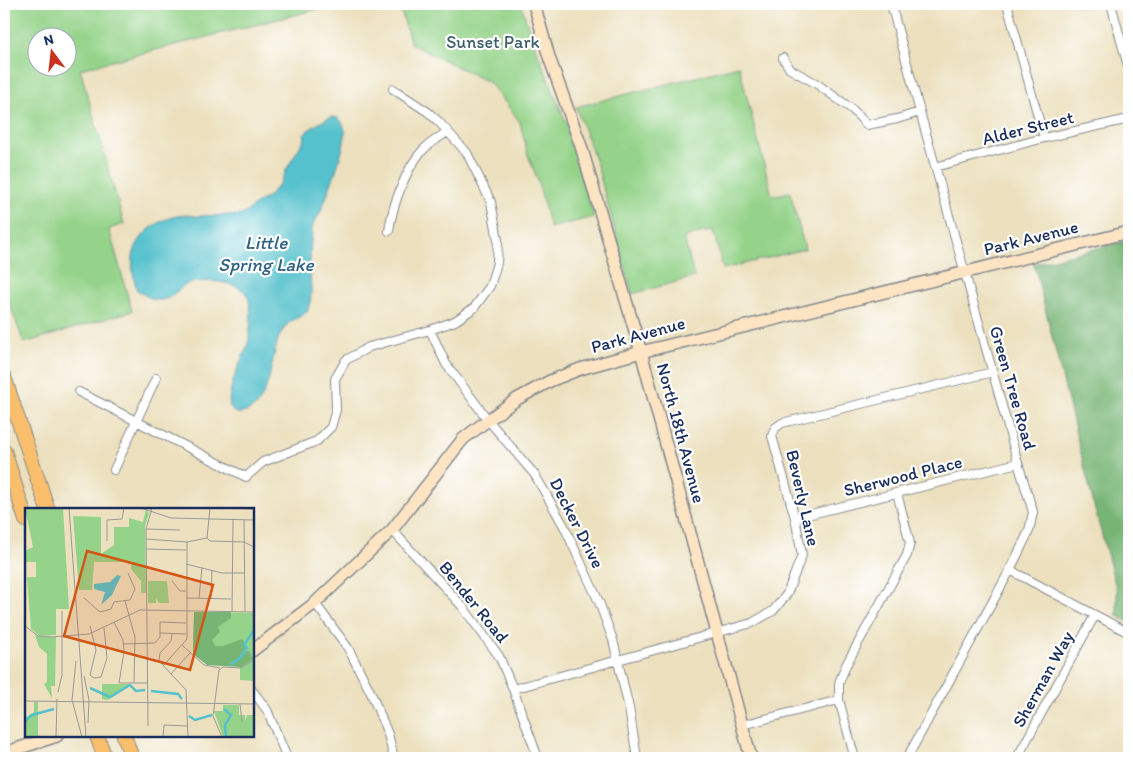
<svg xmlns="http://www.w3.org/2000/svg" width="1133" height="762" font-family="Itim,sans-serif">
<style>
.green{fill:#94d389;stroke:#588174;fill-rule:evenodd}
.forest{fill:#77b575;stroke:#49726a}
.water{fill:#54c1cc;stroke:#387895}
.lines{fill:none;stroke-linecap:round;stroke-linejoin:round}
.street-casing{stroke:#84888e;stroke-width:10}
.secondary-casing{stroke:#84888e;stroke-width:14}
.highway-casing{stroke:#84888e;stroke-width:16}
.street{stroke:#fff;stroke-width:8}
.secondary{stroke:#fde5c4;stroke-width:11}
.highway{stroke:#f9bf6c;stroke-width:14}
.labels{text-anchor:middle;stroke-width:4.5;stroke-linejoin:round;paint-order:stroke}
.park-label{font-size:18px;fill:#3f606b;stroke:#fff}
.street-label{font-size:18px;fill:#1b2f5e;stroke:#fff}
.water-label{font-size:19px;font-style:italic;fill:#2f6284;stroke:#fff}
.inset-river{fill:none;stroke:#54c1cc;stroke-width:2.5}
.inset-road{fill:none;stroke:#989998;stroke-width:1}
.view{fill:#d45514;fill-opacity:0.15;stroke:#d45514;stroke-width:2.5}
.inset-edge{fill:none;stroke:#1b2f5e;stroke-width:2.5}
</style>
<rect width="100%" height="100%" fill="#fff"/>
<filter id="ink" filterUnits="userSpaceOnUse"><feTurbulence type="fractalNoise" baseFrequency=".02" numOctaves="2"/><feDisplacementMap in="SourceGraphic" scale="10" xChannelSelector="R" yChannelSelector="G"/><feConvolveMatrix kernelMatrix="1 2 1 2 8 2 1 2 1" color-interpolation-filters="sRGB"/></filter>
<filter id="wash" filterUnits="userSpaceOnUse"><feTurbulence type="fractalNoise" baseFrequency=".0096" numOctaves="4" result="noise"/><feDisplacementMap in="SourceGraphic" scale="20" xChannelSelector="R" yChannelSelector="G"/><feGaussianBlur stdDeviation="1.12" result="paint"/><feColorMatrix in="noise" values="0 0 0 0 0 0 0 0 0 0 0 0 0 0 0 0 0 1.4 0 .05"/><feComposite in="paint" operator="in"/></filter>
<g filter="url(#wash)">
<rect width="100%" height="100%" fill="#ece0be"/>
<path class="green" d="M4,4H338L80,69L124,224L109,229L132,311L24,343L4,289ZM38,38H68V68H38Z
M399,4H521L532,39L567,125L594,217L550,228L538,181L528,155L520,122L490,83L411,44Z
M739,66L772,196L790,192L805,249L723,269L713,230L684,237L694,277L632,294L597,165L576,107Z"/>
<path class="forest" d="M1129,240V622L1117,616V591L1094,506L1034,264Z"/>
<path class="water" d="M331,117C339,116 344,123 345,131C347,145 326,199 320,213C318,217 315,220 314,223C312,226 312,231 312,234C310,245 310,257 310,268C310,280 313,294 309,306C307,316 298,316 290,322C286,325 282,332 279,337C270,358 271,411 240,413C214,414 243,357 247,347C248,344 249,339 249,336C251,325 252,305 247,295C239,280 200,279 187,284C178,288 172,299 162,300C153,301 144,295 137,290C134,280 131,267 133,256C138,232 163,215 187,215C191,215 195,217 199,216C209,216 219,215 229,215C233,215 237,216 241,215C250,212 256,200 266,199L281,182L286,170L305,138L304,134C308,129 324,120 331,117Z"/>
</g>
<g filter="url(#ink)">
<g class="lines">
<g class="street-casing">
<path id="street" d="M891,4L920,112L1018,463L1033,512L1029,531L1010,570L907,758
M1007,4L1044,138
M1111,4L1129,70
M783,58L790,69L817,84L842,102L853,110L867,125L897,119L920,112
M935,167L1044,138L1129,119
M389,231C392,207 406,167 423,150C430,143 440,137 448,131
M430,330L446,364L488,420L535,475L564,526L599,602L613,640L629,708L637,758
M79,392L246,477L263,462L317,441L331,427L336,410L335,379L346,360L369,347L430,330L455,321L474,308L490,286L497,263L498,240L491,202L467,153L439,122L428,112L393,89
M114,470L156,378
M795,518L1018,463
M392,530L462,606L499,656L513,689L538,758
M1010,570L1129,633
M315,603L348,648L371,693L388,734L394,758
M513,689L752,623L773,611L787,594L802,555L795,518L772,436L775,428L782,423L993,372
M252,690L267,710L287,758
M742,725L839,700
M856,758L854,755L839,700V683L846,665L907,555L910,543L897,493
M1017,758L1095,615"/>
</g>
<g class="secondary-casing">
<path id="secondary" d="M534,4L549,57L581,146L641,352L751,758
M252,651L315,603L392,530L463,439L488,420L517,399L550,381L580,369L641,352L1129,232
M4,753L57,736"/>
</g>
<g class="highway-casing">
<path id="highway" d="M4,377L48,510
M4,451L26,520
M97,736L105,758
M124,736L132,758"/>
</g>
<use href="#street" class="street"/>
<use href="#secondary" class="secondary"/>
<use href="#highway" class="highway"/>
</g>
</g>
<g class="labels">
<g class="park-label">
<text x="493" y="48">Sunset Park</text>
</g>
<g class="street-label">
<text transform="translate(1028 128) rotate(-14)" y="6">Alder Street</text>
<text transform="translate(1031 238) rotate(-14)" y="6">Park Avenue</text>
<text transform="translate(638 335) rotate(-15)" y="6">Park Avenue</text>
<text transform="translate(1013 388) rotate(74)" y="6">Green Tree Road</text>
<text transform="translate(681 433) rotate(75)" y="6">North 18th Avenue</text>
<text transform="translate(903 476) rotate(-14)" y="6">Sherwood Place</text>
<text transform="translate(803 498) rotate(77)" y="6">Beverly Lane</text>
<text transform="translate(577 523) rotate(63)" y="6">Decker Drive</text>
<text transform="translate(474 602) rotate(51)" y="6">Bender Road</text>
<text transform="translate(1043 679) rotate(-61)" y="6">Sherman Way</text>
</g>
<g class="water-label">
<text x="266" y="249">Little<tspan x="266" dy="22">Spring Lake</tspan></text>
</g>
</g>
<g transform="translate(25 508)">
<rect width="229" height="229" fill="#ece0be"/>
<path d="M0,0H38L44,101H31V127L15,128L6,121L2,69H11V54H0V43L8,39ZM121,1L124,5L120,18L121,85H116V73L106,61V54H69L67,82H54L48,8L76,9V46L89,37V19H104V10L118,14ZM123,73H142L144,95H134L131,90V95H123ZM169,104L229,105V173L215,172V160L168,146ZM9,124L12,128L31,129L30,178H26L27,190L19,176L22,174V146L14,139ZM77,176H105L83,192L77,191ZM9,194H13V229H0V210L9,204ZM198,197H214V207H220V213L222,207H229L228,229H198L189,203H198Z" fill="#94d389"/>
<path d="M169,104H206V110L193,119L195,124L187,132L190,138H198L217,131L222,138L218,144L224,143L228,151L216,159L182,157L168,146Z" fill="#77b575"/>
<path d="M92,67L96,68L87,87L76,97L80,84L69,81V76L85,74Z" fill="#54c1cc"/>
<path class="inset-river" d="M205,157L216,149L222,140L219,137L229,122M65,180L85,189L105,177L111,183L120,182M126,183L153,186L157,191M199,201L206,207L200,217L201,229M164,208L170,212L187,207M0,213L7,207L29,201"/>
<path class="inset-road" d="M44,0L61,229M116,0L146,10L229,12M185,0L229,1M219,12L220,104M121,21L155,22M182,30L185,33L219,34L229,39M121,31L162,34M82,33V12L97,11L99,0M121,41L161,42M161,56L197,65H219M147,73L155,83H161M59,90L75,104L86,101L89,94L105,92L110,81L103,65M161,90L206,91M174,90L177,59M186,91L187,62M100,93L110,129L109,175M207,104L208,12M89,114L98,132L99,144L94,175H123M0,118L13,128L26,129L64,126L115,102L229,104M65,118L71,142L65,167L69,170L76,169L82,150L79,120M135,125L161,126M147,125L146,133L135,145L134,153L161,182L163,229M98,136L130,135L135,129V114L161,115M157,137L179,157L195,160M51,153L47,192L57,229M138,158L162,131V34L182,30L185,0M146,166L165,145M59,168L64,192L63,215M33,184L37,167V103M0,193L229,196M215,196L217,214M123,218L121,21L127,0M31,229L32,191M138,229L139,217L163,218M197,229L188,208L194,162L198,159L215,160L229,152"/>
<path class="view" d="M62,43L188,77L165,162L39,128Z"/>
<rect width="229" height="229" class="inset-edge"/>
</g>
<rect width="1133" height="762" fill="none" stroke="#fff" stroke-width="20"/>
<g transform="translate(52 52) rotate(345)"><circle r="24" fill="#ffffff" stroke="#a4acbf"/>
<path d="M0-4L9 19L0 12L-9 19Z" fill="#c8321e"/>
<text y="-8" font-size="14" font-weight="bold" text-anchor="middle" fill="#1b2f5e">N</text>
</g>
</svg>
